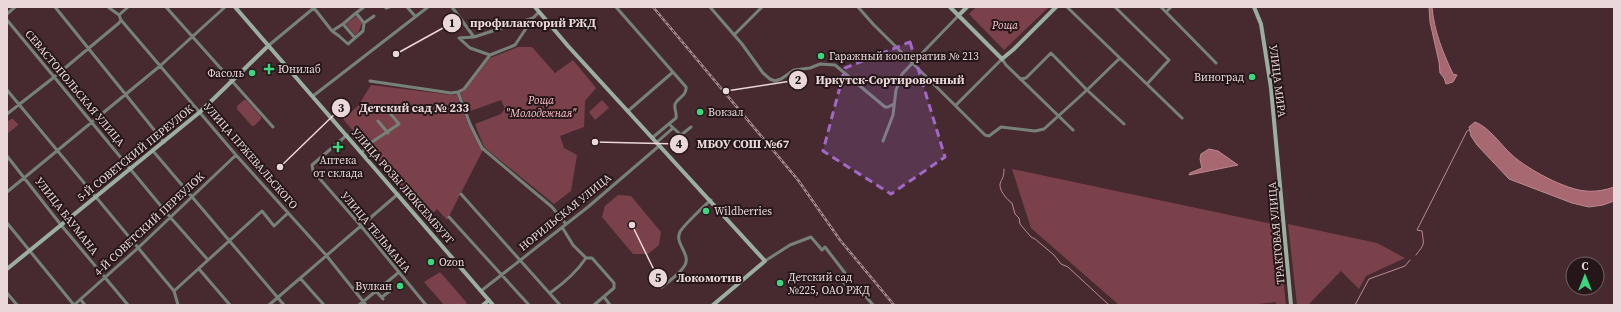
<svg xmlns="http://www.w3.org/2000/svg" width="1621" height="312" font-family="'Source Serif 4',serif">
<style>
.green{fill:#7a414b}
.water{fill:#a86872;stroke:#bc8991}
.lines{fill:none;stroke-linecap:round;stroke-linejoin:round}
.stream{stroke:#bc8991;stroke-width:1}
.street{stroke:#768279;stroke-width:3}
.secondary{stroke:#9bafa0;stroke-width:4}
.rail-casing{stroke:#a38c8f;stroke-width:2.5}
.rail{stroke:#251719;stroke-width:1;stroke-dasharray:3;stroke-linecap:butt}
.marked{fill:#a268c8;fill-opacity:0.2;stroke:#a268c8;stroke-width:3;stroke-dasharray:8 5;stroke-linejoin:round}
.poi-dot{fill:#39d87f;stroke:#251719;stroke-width:1.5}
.labels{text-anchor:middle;stroke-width:4;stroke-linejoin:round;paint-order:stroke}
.park-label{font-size:11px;font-style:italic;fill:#fbc0c8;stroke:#251719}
.poi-label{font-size:11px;fill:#ead7d9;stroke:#251719;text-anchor:start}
.street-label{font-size:11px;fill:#ead7d9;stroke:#251719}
.leader{fill:none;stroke:#ead7d9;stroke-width:1.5}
.callout-dot{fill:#ead7d9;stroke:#251719;stroke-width:1.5}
.mark-label{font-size:12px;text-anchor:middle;font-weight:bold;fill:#111}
.callout-label{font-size:12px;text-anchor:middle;font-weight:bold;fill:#ead7d9;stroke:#251719;stroke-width:4;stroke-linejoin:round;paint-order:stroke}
</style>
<rect width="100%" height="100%" fill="#472a2f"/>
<path class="green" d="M976,7H1049L1004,50L969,14Z
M356,16L362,23L358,33L355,35L346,24Z
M518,47H532L555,73L573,60L596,88L585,101L584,127L560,136L564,148L577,155L571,191L554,204L484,147L475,124L501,114L505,109L501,100L468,112L460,92L465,90L490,58Z
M371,85L452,95L458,94L468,124L483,150L447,220L437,209L428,219L343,119L358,106Z
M244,100H246L261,117V119L254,126H252L237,109V106Z
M602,100L609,108L595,120L589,112Z
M11,119H13L18,124L17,126L7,134V122Z
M1012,169L1277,225L1286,305H1276V302L1251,305H1119L1031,228Z
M618,195L631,196L661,232L659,245L648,254H633L602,217L605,206Z
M1288,224L1377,243L1405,258L1366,276L1359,289L1341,271L1308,305H1297Z
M440,272L467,303L465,305H444L424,282Z"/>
<path class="water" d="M1429,7H1432C1434,31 1443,53 1453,74L1457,75L1453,82L1446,84L1444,78L1440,73L1439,62L1430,22Z
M1475,122C1489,127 1500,144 1512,155C1527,169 1566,190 1586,191C1595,192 1606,190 1614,187V201L1603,205L1589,207L1572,203L1509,179L1477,145L1471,136L1469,127Z
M1209,149L1218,151L1238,165L1189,175L1190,173L1202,168L1200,159L1201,154Z"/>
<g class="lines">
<path class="stream" d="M1004,169C1004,178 1002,178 1000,184C999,190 1007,200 1012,203L1015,214L1019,218L1020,224L1031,237L1035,239L1054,255L1061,264L1068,267L1109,305
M1416,255C1425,243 1424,246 1422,231L1417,230L1467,131L1469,130
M1355,305L1369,279L1405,266L1410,260"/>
<path class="street" d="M55,7L164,142
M108,7L119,15
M166,7L273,127
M364,7L356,13L364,23L374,16
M407,7L415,16
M452,7L474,37
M616,7L686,87C687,96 678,97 675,104C674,109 677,113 676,118L652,138
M710,7L742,44L763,73L770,79L775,81L781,79L794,70L810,68L820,64L835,65L885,107H888L894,104
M858,7L873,24L985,135L989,136L1001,127L1035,131L1044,129L1087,90L1120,58
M1067,7L1182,118
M1115,7L1169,60L1147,84
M1161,7L1216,63
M314,8L332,31
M386,8L389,7
M1166,12L1171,7
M356,13L343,24L355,38L363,31L364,23
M7,14L15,7
M7,20L170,217L208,260
M121,20L236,155L326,255L366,305
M343,24L332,31L339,36L348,44L355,38
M734,35L762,7
M268,46L315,7
M490,55L515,45L533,18L539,12
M1020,79L1026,78L1051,53L1087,90L1124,124
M370,81L451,93L458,92L464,89L490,55L470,48L459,38L474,37L533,18
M7,90L174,291L178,305
M458,92L470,124L482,148L552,207L566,224
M313,96L428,7
M956,105L1002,59L1006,65L1073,130
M628,111L673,72
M7,114L53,78L119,23L121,20L119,15L128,7
M378,121L388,133
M669,124L681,135L691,127
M347,135L312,165L313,171L361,226L426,305
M883,141L893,115L896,90L902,74L959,15
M656,143L673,128
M153,151L284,305
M362,152L372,142L399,124L384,106
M7,156L61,225L128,305
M7,192L160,66L225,7
M461,194L560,305
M449,217L529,305
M7,223L74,305
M586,258H592L614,283V288L594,305
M765,261L790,245L811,237L822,250L825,247L845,273L840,278L852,292L858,287L873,305
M199,269L230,305
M300,278L324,305
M662,287C670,280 680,274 685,265C691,254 674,243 680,232C682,227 705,205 711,200
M174,291L262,211L274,226L288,213
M376,291L383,299
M481,291L588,207L659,146
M7,293L17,305
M550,293C564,283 576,273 586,258L573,245L562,227
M382,297L390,291
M604,297L610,305
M81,300L85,305
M74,305L138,248L236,155
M269,305L398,194
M359,305L398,273"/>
<path class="secondary" d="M235,7L493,305
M535,7L568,46L765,261L713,305
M950,7L1002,59L1014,49L1056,7
M1254,7L1261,24L1271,88L1291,305
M959,15L967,7
M7,269L200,112L268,46
M483,305L489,300"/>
<g class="rail-casing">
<path id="rail" d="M653,7L798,180L840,240L894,305"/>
</g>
<use href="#rail" class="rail"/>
</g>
<path class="marked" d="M910,42L945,157L891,194L823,151L845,68Z"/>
<g class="poi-dot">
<circle cx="821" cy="56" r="4"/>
<path d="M267 63h4v4h4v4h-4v4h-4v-4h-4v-4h4z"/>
<circle cx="252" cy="73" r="4"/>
<circle cx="1252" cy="77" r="4"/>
<circle cx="700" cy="112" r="4"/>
<path d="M336 141h4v4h4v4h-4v4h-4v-4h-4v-4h4z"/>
<circle cx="706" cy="211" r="4"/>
<circle cx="431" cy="262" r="4"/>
<circle cx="780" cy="283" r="4"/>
<circle cx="400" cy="286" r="4"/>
</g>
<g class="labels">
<g class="park-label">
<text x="1005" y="29">Роща</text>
<text x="541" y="104">Роща<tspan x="541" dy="13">"Молодежная"</tspan></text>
</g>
<g class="poi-label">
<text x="829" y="60">Гаражный кооператив № 213</text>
<text x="278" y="73">Юнилаб</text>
<text x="244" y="77" text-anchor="end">Фасоль</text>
<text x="1244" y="81" text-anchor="end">Виноград</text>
<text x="708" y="116">Вокзал</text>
<text x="338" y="164" text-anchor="middle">Аптека<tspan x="338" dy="13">от склада</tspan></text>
<text x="714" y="215">Wildberries</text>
<text x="439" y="266">Ozon</text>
<text x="788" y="281">Детский сад<tspan x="788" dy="13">№225, ОАО РЖД</tspan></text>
<text x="392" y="290" text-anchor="end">Вулкан</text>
</g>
<g class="street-label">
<text transform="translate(1278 81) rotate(83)" y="4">УЛИЦА МИРА</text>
<text transform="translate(75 88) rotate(50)" y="4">СЕВАСТОПОЛЬСКАЯ УЛИЦА</text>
<text transform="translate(135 153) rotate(-39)" y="4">5-Й СОВЕТСКИЙ ПЕРЕУЛОК</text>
<text transform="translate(251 156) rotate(49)" y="4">УЛИЦА ПРЖЕВАЛЬСКОГО</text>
<text transform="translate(403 186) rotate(49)" y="4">УЛИЦА РОЗЫ ЛЮКСЕМБУРГ</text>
<text transform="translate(565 212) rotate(-39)" y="4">НОРИЛЬСКАЯ УЛИЦА</text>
<text transform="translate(67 216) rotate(52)" y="4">УЛИЦА БАУМАНА</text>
<text transform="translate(149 224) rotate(-43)" y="4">4-Й СОВЕТСКИЙ ПЕРЕУЛОК</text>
<text transform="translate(376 232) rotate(50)" y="4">УЛИЦА ТЕЛЬМАНА</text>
<text transform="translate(1276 233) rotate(-95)" y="4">ТРАКТОВАЯ УЛИЦА</text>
</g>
</g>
<path class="leader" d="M396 54L452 23M726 91L798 80M280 167L341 108M595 142L679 144M632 225L658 278"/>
<g class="callout-dot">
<circle cx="396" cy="54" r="4"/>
<circle cx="726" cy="91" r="4"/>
<circle cx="280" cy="167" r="4"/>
<circle cx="595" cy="142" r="4"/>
<circle cx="632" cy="225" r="4"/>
<circle cx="452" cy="23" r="10"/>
<circle cx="798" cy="80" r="10"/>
<circle cx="341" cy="108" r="10"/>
<circle cx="679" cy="144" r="10"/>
<circle cx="658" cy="278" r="10"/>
</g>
<g class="mark-label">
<text x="452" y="27">1</text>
<text x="798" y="84">2</text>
<text x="341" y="112">3</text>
<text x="679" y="148">4</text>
<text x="658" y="282">5</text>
</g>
<g class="callout-label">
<text x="533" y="27">профилакторий РЖД</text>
<text x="890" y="84">Иркутск-Сортировочный</text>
<text x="414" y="112">Детский сад № 233</text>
<text x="743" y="148">МБОУ СОШ №67</text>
<text x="709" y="282">Локомотив</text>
</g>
<rect width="1621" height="312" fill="none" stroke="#ead7d9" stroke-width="16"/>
<g transform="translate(1585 276)"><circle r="19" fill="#251719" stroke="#746466"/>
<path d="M0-3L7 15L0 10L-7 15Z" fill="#39d87f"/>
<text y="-6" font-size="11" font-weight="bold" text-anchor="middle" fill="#ead7d9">С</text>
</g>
</svg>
